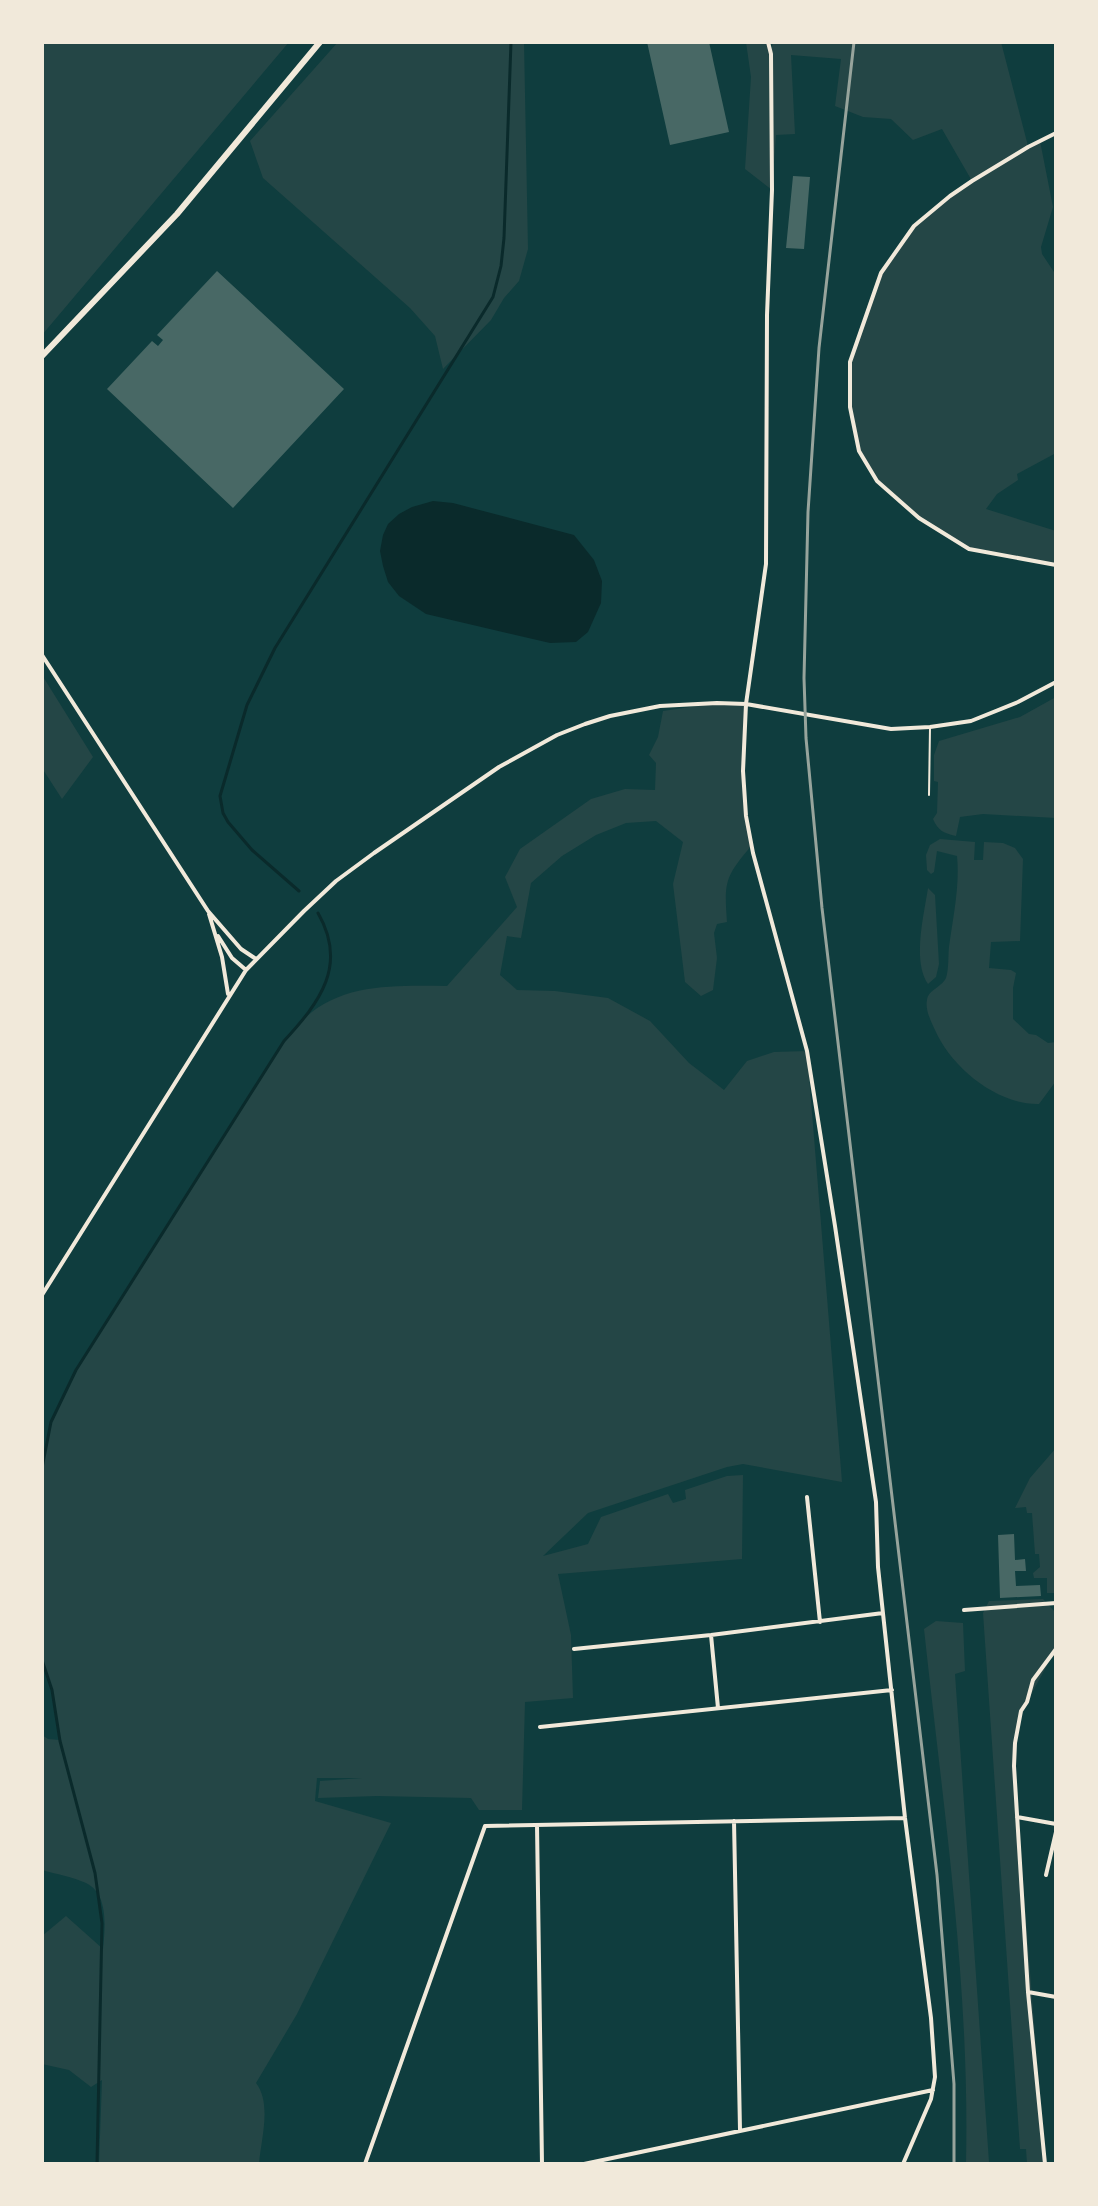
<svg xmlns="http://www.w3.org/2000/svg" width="1098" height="2206" font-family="'Exo 2',sans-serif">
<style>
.green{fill:#244646}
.water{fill:#0a2a2b}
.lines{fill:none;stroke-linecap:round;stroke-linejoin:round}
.stream{stroke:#0a2a2b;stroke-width:3}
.building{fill:#486865}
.service{stroke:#f1e9da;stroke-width:2}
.minor{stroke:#f1e9da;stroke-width:4}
.primary{stroke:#f1e9da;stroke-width:6}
.rail{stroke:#97a49c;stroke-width:3}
</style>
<rect width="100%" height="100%" fill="#0f3d3e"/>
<path class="green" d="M42,42H289L42,335Z
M338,42H524L528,249L519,281L504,298L491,320L443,369L435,336L410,308L263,178L250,141Z
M746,42H768L771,51L773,42H1001L1028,146L1040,141L1053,207L1041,247L1042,254L1056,275V453L1017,474L1018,480L997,494L986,509L1056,531L1054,564L969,549L919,518L877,481L859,451L850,407V362L881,273L914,226L972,181L942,129L913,140L891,119L863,117L835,106L841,59L791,55L795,134L776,135L772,190L745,169L751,77Z
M42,675L93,757L62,799L42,768Z
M1056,697V818L983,814L960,817L956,836C944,833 938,831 933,819L937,813L938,782L934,781V755L939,741L1020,717Z
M717,703L746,704C743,752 742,797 752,845C725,877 724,881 727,922L717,924L714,933L717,958L713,990L701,996L685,982L673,884L683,842L656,821L626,823L596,835L562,856L531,883L521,938L507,936L500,975L517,990L555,991L608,998L650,1021L689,1063L724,1090L747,1061L774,1052L807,1051L842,1482L743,1464L727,1467L588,1513L543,1556L588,1544L601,1517L668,1494L673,1503L686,1499L685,1490L727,1476L743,1475L742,1559L558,1574L571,1635L573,1698L525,1702L522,1810H479L471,1798L377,1796L318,1798L320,1781L362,1778H317L315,1801L391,1823L297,2014L256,2083C272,2104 261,2139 259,2164H99L102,2080L91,2087L69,2070L42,2064V1936L66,1916L103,1949C105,1928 109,1894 86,1883C73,1877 56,1874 42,1870V1735L48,1739L60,1740L52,1690L42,1660V1468L51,1422L76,1370L284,1041C291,1033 298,1025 305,1018C344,982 398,986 447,986L517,907L505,877L520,849L591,799L625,789L655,790L656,763L649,755L658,737L663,711Z
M940,839L975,842L974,860H983L984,842L1003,843L1015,848L1023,859L1020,941L991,942L989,968L1011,970L1016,973L1013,988V1019L1029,1034L1036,1035L1048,1043L1056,1042V1081L1039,1104C997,1105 951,1067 935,1030C931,1021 925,1010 927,1000C928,990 942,987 946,978C949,969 948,956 949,947C953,917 960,886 957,856L937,851L934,872L931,874L927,870L926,855L930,845Z
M928,888L935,895L939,964L936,977L928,984C912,961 924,915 928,888Z
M1056,1448V1593H1047V1578H1034L1033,1573L1040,1567L1039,1554H1035L1032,1513H1027L1026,1507L1015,1508L1030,1478Z
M1043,1599L1056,1613V1649L1027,1702L1018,1724L1014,1766L1045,2164H1027L1026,2149H1020L983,1613L989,1601Z
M936,1621L963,1623L965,1671L955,1674L989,2162L966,2163C970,1984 943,1806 924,1629Z"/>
<path class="water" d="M433,501L453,503L574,535L594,560L602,581L601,603L588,632L576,642L550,643L426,614L399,596L388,582L383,566L380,551L383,535L388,524L399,514L412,507Z"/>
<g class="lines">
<path class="stream" d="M299,891L252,850L228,822L223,813L220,796L247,705L275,648L493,297L501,266L504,238L511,42
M42,1468L51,1422L76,1370L284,1041C320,1002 348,965 318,913
M42,1660L52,1690L60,1741L95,1873L102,1923L97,2164"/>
</g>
<path class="building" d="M647,42H709L729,132L670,145Z
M793,176L810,177L804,249L786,248Z
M217,271L344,389L233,508L107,389L152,341L158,346L163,340L157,335Z
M1014,1534L1015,1560L1025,1559L1026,1571H1015L1016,1586L1040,1585L1041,1596L1000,1598L998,1535Z"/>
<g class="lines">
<path class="service" d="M929,795L930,728"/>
<path class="minor" d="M768,42L771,54L772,190L767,315L766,564L746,704L743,771L746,816L753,853L807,1051L835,1226L876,1502L878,1567L905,1818L931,2018L935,2077L931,2099L903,2164
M1056,133L1028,147L972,181L950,196L914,226L881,273L850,362V407L859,451L877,481L919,518L969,549L1056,565
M42,655L208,911L241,949L256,959
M209,914L222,957L228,994
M218,936L232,958L246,970
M42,1295L246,970L304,911L336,881L374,853L499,767L557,735L585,724L610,716L660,706L717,703L746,704L891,729L930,727L971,721L1018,702L1056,682
M807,1497L820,1622
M964,1610L1056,1603
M711,1635L718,1708
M574,1649L711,1635L883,1613
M540,1727L892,1690
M1017,1817L1056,1824
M734,1821L740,2130
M537,1825L542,2164
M1046,1875L1056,1832
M1028,1992L1056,1997
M365,2164L485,1826L904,1818
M584,2164L933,2090
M1045,2164L1028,1992L1014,1766L1015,1743L1021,1711L1027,1702L1033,1680L1056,1649"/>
<path class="primary" d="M42,356L177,214L320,42"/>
<path class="rail" d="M854,42L819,348L808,512L804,678L806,738L822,908L937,1875L954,2084V2164"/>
</g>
<rect width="1098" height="2206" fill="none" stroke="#f1e9da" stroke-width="88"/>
</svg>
